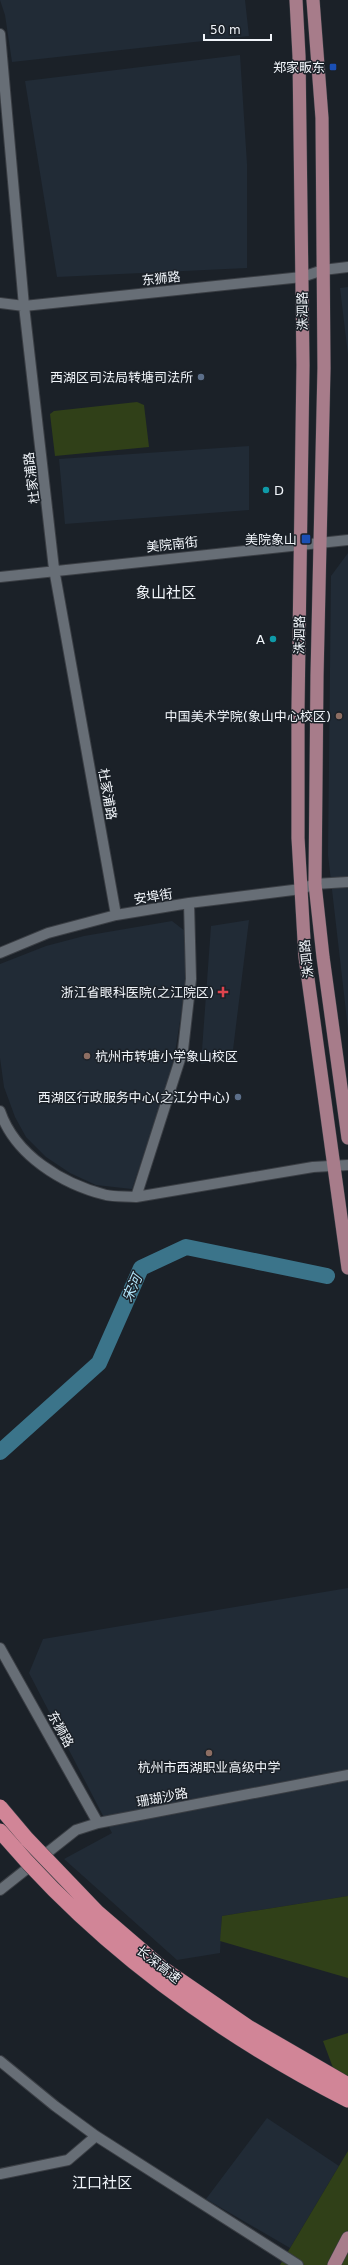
<svg xmlns="http://www.w3.org/2000/svg" width="348" height="2265" font-family="'DejaVu Sans','Noto Sans SC',sans-serif">
<style>
.built{fill:#212b36}
.green{fill:#304018}
.lines{fill:none;stroke-linecap:round;stroke-linejoin:round}
.river{stroke:#3b748a;stroke-width:16}
.minor-casing{stroke:#3a3e44;stroke-width:12}
.major-casing{stroke:#3a3e44;stroke-width:14}
.minor{stroke:#676e76;stroke-width:10}
.major{stroke:#a77c8a;stroke-width:13}
.highway-bridge-casing{stroke:#3a3e44;stroke-width:16;stroke-linecap:butt}
.highway-bridge{stroke:#d18597;stroke-width:15}
.transit-dot{fill:#1a4fb4;stroke:#1b2128;stroke-width:1.5}
.service-dot{fill:#5c6f8a;stroke:#1b2128;stroke-width:1.5}
.culture-dot{fill:#0f9aa8;stroke:#1b2128;stroke-width:1.5}
.education-dot{fill:#8d6e63;stroke:#1b2128;stroke-width:1.5}
.health-dot{fill:#e0444e;stroke:#1b2128;stroke-width:1.5}
.labels{text-anchor:middle;stroke-width:3;stroke-linejoin:round;paint-order:stroke}
.poi-label{font-size:13px;fill:#f1f5fa;stroke:#1b2128;text-anchor:end}
.street-label{font-size:13px;fill:#f1f5fa;stroke:#1b2128}
.water-label{font-size:14px;font-style:italic;fill:#b2e5fa;stroke:#1b2128}
.quarter-label{font-size:15px;fill:#f1f5fa;stroke:#1b2128}
</style>
<rect width="100%" height="100%" fill="#1b2128"/>
<path class="built" d="M0,0H245L249,36L12,62L5,15Z
M240,55L247,164V268L57,277L25,81Z
M348,287V355L340,288Z
M249,446V510L65,524L59,459Z
M348,553V1029L328,855L331,576Z
M249,920L232,1058L201,1064L211,926Z
M172,921L185,931L186,982L175,1053L167,1085L132,1189L96,1185L70,1173L46,1157L26,1137L15,1117L4,1087L0,1058V964L46,946L84,936Z
M348,1588V1896L222,1916L220,1953L177,1960L64,1859L112,1833L29,1673L43,1639Z
M267,2118L339,2166L290,2248L206,2199Z"/>
<path class="green" d="M137,402L144,405L149,447L55,456L50,414L54,411Z
M348,1896V1978L220,1941L222,1916Z
M348,2033V2108L323,2041Z
M348,2151V2265H280L339,2166Z"/>
<g class="lines">
<path class="river" d="M0,1452L99,1363L141,1268L186,1247L327,1276"/>
<g class="minor-casing">
<path id="minor" d="M0,34L24,306L54,569L116,915
M0,303L24,306L302,277L323,270L348,267
M0,577L348,540
M0,953L48,933L116,915L189,903L301,889L315,884L348,882
M0,1111C15,1155 62,1184 106,1195C115,1197 126,1196 136,1197L313,1167L348,1165
M136,1197L183,1050L191,979L189,903
M0,1648L98,1823
M0,1890L76,1830L98,1823L348,1775
M0,2061L55,2106L96,2136L298,2265
M0,2174L68,2160L96,2136"/>
</g>
<g class="major-casing">
<path id="major" d="M296,0L299,56L303,365L298,710V838L305,957L348,1268
M313,0L322,118L324,368L317,676L315,884L323,957L348,1138
M334,2265L348,2238"/>
</g>
<use href="#minor" class="minor"/>
<use href="#major" class="major"/>
<g class="highway-bridge-casing">
<path id="highway-bridge" d="M0,1807L27,1839L97,1912L162,1968L248,2027L348,2085
M0,1831C95,1944 217,2033 348,2100"/>
</g>
<use href="#highway-bridge" class="highway-bridge"/>
</g>
<g class="transit-dot">
<rect x="329" y="63" width="8" height="8" rx="2"/>
<rect x="301" y="534" width="10" height="10" rx="2"/>
</g>
<g class="service-dot">
<circle cx="201" cy="377" r="4"/>
<circle cx="238" cy="1097" r="4"/>
</g>
<g class="culture-dot">
<circle cx="266" cy="490" r="4"/>
<circle cx="273" cy="639" r="4"/>
</g>
<g class="education-dot">
<circle cx="339" cy="716" r="4"/>
<circle cx="87" cy="1056" r="4"/>
<circle cx="209" cy="1753" r="4"/>
</g>
<path class="health-dot" d="M221 986h4v4h4v4h-4v4h-4v-4h-4v-4h4z"/>
<g class="labels">
<g class="poi-label">
<text x="325" y="72">郑家畈东</text>
<text x="193" y="382">西湖区司法局转塘司法所</text>
<text x="274" y="495" text-anchor="start">D</text>
<text x="297" y="544">美院象山</text>
<text x="265" y="644">A</text>
<text x="331" y="721">中国美术学院(象山中心校区)</text>
<text x="214" y="997">浙江省眼科医院(之江院区)</text>
<text x="95" y="1061" text-anchor="start">杭州市转塘小学象山校区</text>
<text x="230" y="1102">西湖区行政服务中心(之江分中心)</text>
<text x="209" y="1772" text-anchor="middle">杭州市西湖职业高级中学</text>
</g>
<g class="street-label">
<text transform="translate(161 278) rotate(-6)" y="5">东狮路</text>
<text transform="translate(302 311) rotate(-91)" y="5">洙泗路</text>
<text transform="translate(31 478) rotate(-97)" y="5">杜家浦路</text>
<text transform="translate(172 544) rotate(-6)" y="5">美院南街</text>
<text transform="translate(299 635) rotate(-89)" y="5">洙泗路</text>
<text transform="translate(108 794) rotate(80)" y="5">杜家浦路</text>
<text transform="translate(153 896) rotate(-9)" y="5">安埠街</text>
<text transform="translate(306 959) rotate(-96)" y="5">洙泗路</text>
<text transform="translate(61 1729) rotate(61)" y="5">东狮路</text>
<text transform="translate(162 1797) rotate(-11)" y="5">珊瑚沙路</text>
<text transform="translate(159 1964) rotate(38)" y="5">长深高速</text>
</g>
<g class="water-label">
<text transform="translate(132 1288) rotate(-66)" y="5">宋河</text>
</g>
<g class="quarter-label">
<text x="166" y="598">象山社区</text>
<text x="102" y="2188">江口社区</text>
</g>
</g>
<path d="M204 34v6h67v-6" fill="none" stroke="#f1f5fa" stroke-width="2"/>
<text x="210" y="34" font-size="12" fill="#f1f5fa" stroke="#1b2128" stroke-width="3" paint-order="stroke">50 m</text>
</svg>
